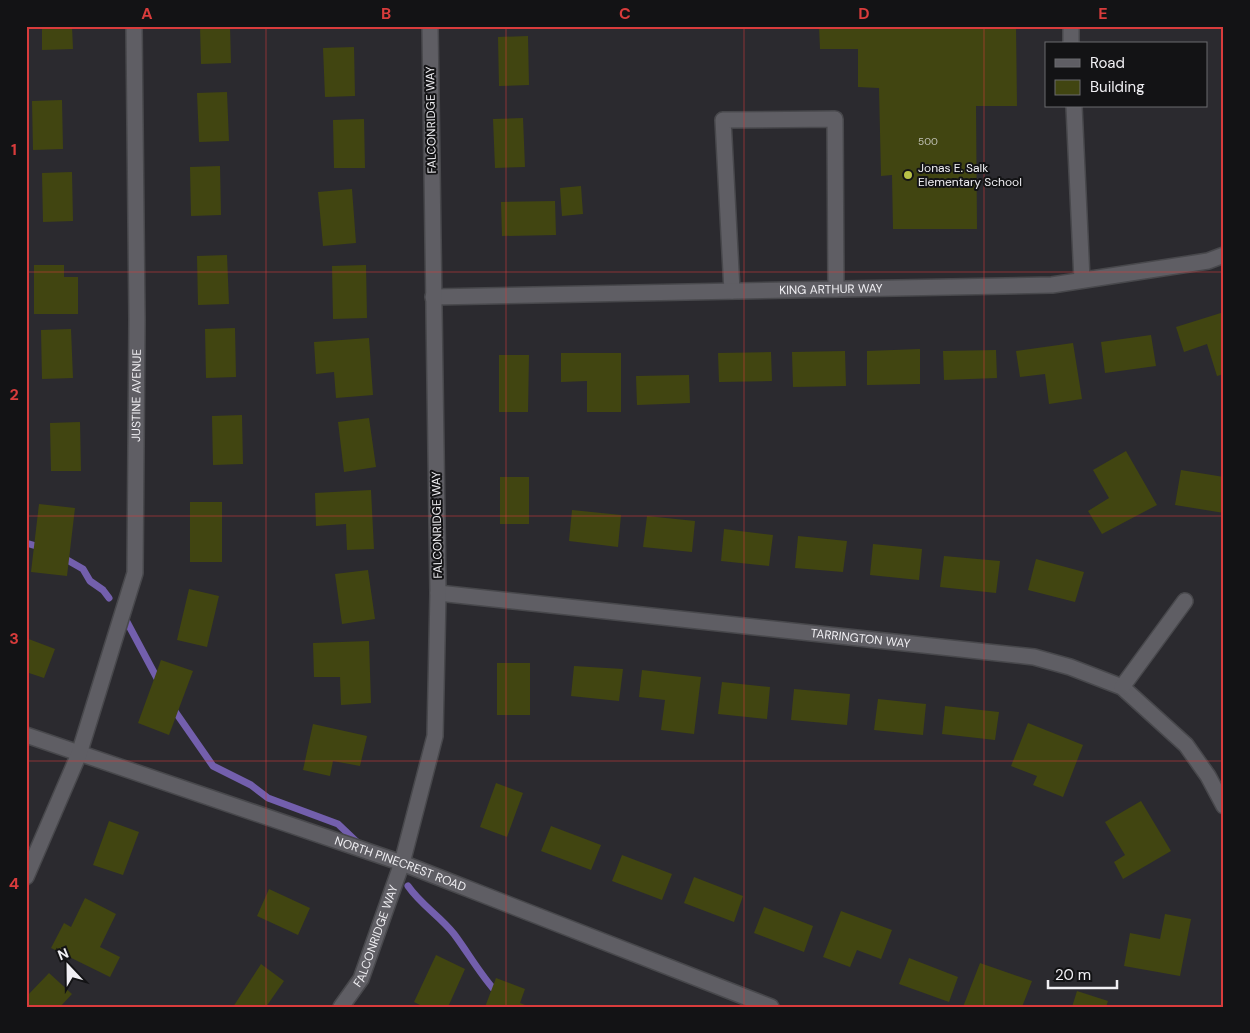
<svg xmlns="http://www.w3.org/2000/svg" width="1250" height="1033" font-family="'DM Sans',sans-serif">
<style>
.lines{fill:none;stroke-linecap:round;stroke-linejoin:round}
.stream{stroke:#735fad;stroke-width:7}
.building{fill:#414511}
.minor-casing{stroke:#48484c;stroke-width:18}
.minor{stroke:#5f5e64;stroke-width:15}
.grid{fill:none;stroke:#d93c3c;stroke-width:1;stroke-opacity:0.55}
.poi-dot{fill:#b8c147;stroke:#131315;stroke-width:2}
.labels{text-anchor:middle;stroke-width:4;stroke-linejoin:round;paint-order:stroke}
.number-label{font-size:10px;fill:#c4c4ba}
.street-label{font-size:12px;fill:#f0eff3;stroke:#131315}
.poi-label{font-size:12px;fill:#f0eff3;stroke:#131315;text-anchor:start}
.neatline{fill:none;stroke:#d93c3c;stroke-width:2}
.grid-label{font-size:16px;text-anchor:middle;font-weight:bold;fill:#d93c3c}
</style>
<rect width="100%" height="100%" fill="#2b2a2f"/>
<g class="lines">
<path class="stream" d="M26,543L43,548
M62,557L83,569L90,581L103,590L109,598
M127,622L159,682
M172,707L213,766L251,785L268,798L338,824L359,844
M408,886C421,905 440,916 454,934C469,954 481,976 498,994"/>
</g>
<path class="building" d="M42,26H72L73,49L42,50Z
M200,26H230L231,63L201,64Z
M819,26H1016L1017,106H976L977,229H893L892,175L881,176L879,88L858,87V49H820Z
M528,36L529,85L499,86L498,37Z
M354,47L355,96L325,97L323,48Z
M227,92L229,141L199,142L197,93Z
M62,100L63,149L33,150L32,101Z
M523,118L525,167L495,168L493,119Z
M364,119L365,168H334L333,120Z
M220,166L221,215L191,216L190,167Z
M72,172L73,221L43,222L42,173Z
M581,186L583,214L562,216L560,188Z
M352,189L356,243L323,246L318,192Z
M555,201L556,235L502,236L501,202Z
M227,255L229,304L198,305L197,256Z
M34,265H64V277H78V314H34Z
M366,265L367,318L333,319L332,266Z
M1224,312V374L1217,376L1207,344L1184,352L1176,327Z
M235,328L236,377L206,378L205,329Z
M71,329L73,378L42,379L41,330Z
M1151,335L1156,366L1105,373L1101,342Z
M369,338L373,395L336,398L334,372L316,374L314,342Z
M1073,343L1082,399L1049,404L1045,374L1020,377L1016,351Z
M920,349V384L867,385V351Z
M996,350L997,378L944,380L943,351Z
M845,351L846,386L793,387L792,352Z
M771,352L772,381L719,382L718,353Z
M561,353H621V412H587V381L561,382Z
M499,355H529L528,412H499Z
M689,375L690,403L637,405L636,376Z
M242,415L243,464L213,465L212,416Z
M369,418L376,467L344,472L338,422Z
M80,422L81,471H51L50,423Z
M1126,451L1157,505L1102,534L1088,511L1109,498L1093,470Z
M1181,470L1224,477V513L1175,505Z
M500,477H529V524H500Z
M371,490L374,549L347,550L346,524L316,526L315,493Z
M190,502H222V562H190Z
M39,504L75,508L67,576L31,572Z
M572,510L621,515L618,547L569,541Z
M647,516L695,521L692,552L643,547Z
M724,529L773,535L769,566L721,561Z
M798,536L847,541L843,572L795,568Z
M873,544L922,549L919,580L870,575Z
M944,556L1000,561L996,593L940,587Z
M1036,559L1084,572L1075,602L1028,590Z
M368,570L375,619L342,624L335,574Z
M189,589L219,596L207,647L177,640Z
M26,638L55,649L44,678L26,672Z
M369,641L371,703L341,705L340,677H314L313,643Z
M161,660L193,671L169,735L138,723Z
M497,663H530V715H497Z
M574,666L623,669L619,701L571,696Z
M642,670L701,677L694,734L661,730L665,700L639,697Z
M722,682L770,687L767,719L718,714Z
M794,689L850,694L847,725L791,720Z
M878,699L926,704L923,735L874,730Z
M945,706L999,712L995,740L942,734Z
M1028,723L1083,745L1063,797L1033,785L1037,776L1011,766Z
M313,724L367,736L360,766L333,761L330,776L303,770Z
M496,783L523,793L507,837L480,827Z
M1141,801L1171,851L1123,879L1114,862L1125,855L1105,822Z
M109,821L139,832L123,875L93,865Z
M551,826L601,845L591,870L541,851Z
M622,855L672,874L662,900L612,881Z
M694,877L743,896L734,922L684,903Z
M269,889L310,908L298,935L257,916Z
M85,898L116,914L100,947L120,957L110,977L51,948L64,923L71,927Z
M764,907L813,926L804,952L754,933Z
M841,911L892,930L881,959L857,950L850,967L823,957Z
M1165,914L1191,919L1180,976L1124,966L1130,933L1160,939Z
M436,955L465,969L448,1007H424L414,1002Z
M909,958L958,977L949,1002L899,984Z
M980,963L1032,981L1022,1007H963Z
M261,964L284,981L266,1007H233Z
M49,973L72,994L60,1007H26V997Z
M496,978L525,989L520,1003L530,1007H485Z
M1077,991L1108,1001L1106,1007H1072Z"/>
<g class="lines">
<g class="minor-casing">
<g id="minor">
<path d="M1071,26V44"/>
<path d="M1074,106L1082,280"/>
<path d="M732,291L723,120L835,119L836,289"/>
<path id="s1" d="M433,297L1052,285L1208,261L1224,255"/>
<path id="s2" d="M438,593L1034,657L1070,667L1122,687L1186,745L1208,776L1224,806"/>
<path d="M1122,687L1185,601"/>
<path id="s3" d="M26,735L402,863L771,1007"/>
<path id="s4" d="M26,877L79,754L135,573L137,320L134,26"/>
<path id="s5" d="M341,1007L361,979L402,863L435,736L438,593L430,26"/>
</g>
</g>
<use href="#minor" class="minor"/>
</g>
<path class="grid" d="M266,26V1007M506,26V1007M744,26V1007M984,26V1007M26,272H1224M26,516H1224M26,761H1224"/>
<circle class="poi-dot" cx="908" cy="175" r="5"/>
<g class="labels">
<g class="number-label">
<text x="928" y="145">500</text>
</g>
<g class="street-label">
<text transform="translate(431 120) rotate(-91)" y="4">FALCONRIDGE WAY</text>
<text dy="4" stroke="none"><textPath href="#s1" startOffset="398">KING ARTHUR WAY</textPath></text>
<text dy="4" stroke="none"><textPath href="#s4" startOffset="501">JUSTINE AVENUE</textPath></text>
<text transform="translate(437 525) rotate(-91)" y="4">FALCONRIDGE WAY</text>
<text dy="4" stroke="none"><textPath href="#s2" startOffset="425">TARRINGTON WAY</textPath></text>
<text dy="4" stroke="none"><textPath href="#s3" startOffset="396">NORTH PINECREST ROAD</textPath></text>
<text dy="4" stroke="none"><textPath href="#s5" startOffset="80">FALCONRIDGE WAY</textPath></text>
</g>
<g class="poi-label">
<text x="918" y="172">Jonas E. Salk<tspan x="918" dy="14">Elementary School</tspan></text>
</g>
</g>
<rect width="1250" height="1033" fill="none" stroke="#131315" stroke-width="55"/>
<rect x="1045" y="42" width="162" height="65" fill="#131315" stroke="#6b6b6e"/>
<rect x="1055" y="59" width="25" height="8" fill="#5f5e64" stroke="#6b6b6e"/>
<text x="1090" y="68" font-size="15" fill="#f0eff3">Road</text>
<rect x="1055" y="80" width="25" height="15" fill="#414511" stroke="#6b6b6e"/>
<text x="1090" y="92" font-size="15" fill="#f0eff3">Building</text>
<g transform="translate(68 966) rotate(338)" stroke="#131315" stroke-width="4" paint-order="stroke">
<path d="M0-4L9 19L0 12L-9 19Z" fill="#f0eff3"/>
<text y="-8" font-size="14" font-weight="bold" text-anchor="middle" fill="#f0eff3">N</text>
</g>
<path d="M1048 980v8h69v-8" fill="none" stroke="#f0eff3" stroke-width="2.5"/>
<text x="1055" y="980" font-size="15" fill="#f0eff3" stroke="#131315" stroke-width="4" paint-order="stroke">20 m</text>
<rect x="28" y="28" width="1194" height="978" class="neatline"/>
<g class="grid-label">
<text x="147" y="19">A</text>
<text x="386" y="19">B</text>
<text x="625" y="19">C</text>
<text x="864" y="19">D</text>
<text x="1103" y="19">E</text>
<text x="14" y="155">1</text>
<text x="14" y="400">2</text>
<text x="14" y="644">3</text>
<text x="14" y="889">4</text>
</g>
</svg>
